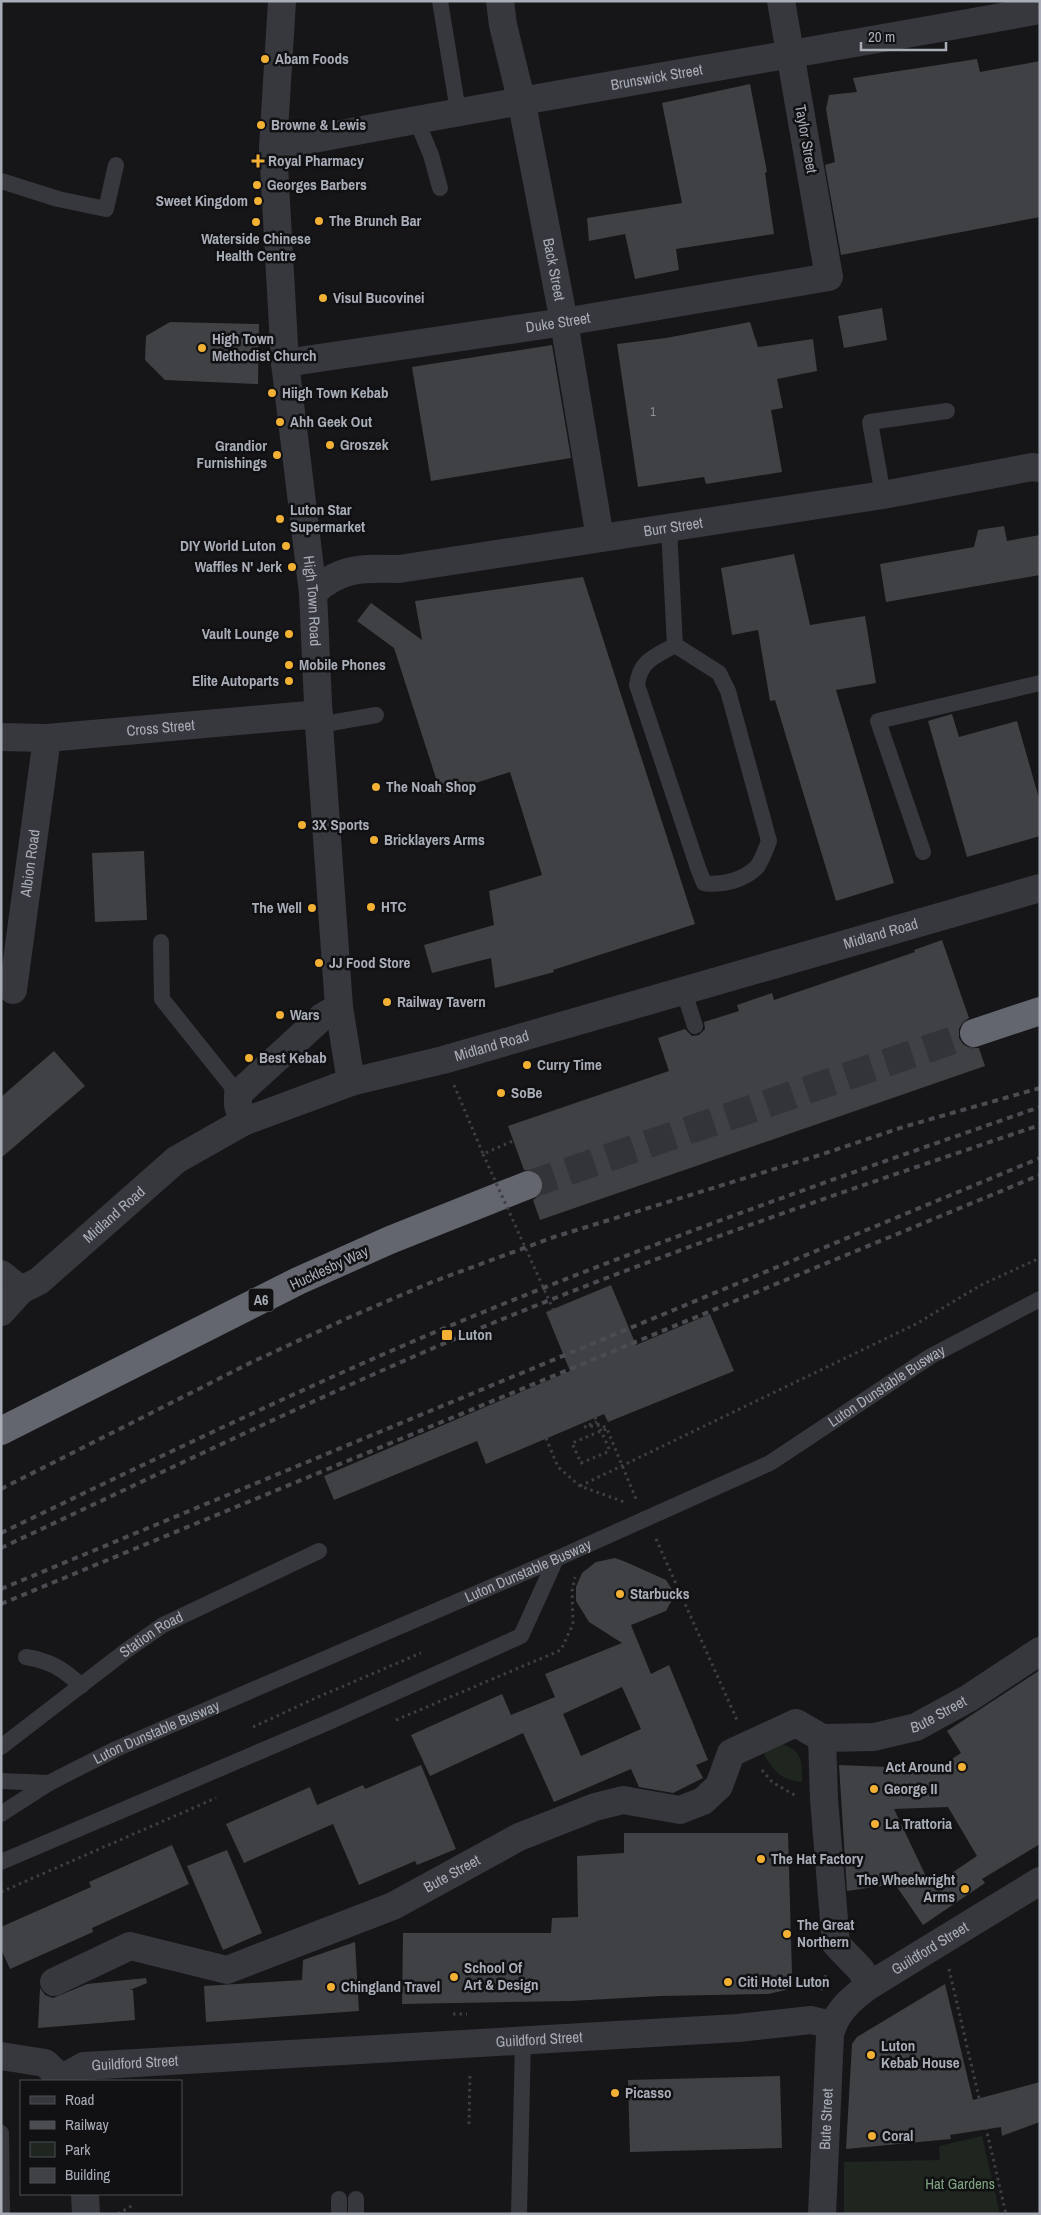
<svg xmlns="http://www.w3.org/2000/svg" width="1041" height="2215" font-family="'Archivo Narrow',sans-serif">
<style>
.green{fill:#1e261f}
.building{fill:#404145;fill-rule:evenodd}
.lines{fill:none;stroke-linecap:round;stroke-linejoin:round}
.highway-tunnel{stroke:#333438;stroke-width:28;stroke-dasharray:28 14;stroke-linecap:butt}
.path{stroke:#3d3f44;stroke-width:3;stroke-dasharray:2.5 4;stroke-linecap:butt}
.lane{stroke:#37383d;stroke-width:16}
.street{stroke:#37383d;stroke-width:28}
.highway{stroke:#63666e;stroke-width:28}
.rail{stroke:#4a4c52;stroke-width:4;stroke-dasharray:6 5;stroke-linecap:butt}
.path-bridge{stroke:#3d3f44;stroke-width:3;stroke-dasharray:2.5 4;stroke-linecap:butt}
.poi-dot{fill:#f2b134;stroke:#111113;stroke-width:2}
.labels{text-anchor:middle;stroke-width:5;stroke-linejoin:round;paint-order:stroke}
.number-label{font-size:12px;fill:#8e929b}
.shield{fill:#111113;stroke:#7b7e86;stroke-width:1}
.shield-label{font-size:14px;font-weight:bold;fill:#a8adb8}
.poi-label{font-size:15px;font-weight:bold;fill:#a8adb8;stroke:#111113;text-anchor:start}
.street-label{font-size:15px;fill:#a8adb8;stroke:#111113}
.park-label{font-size:15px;fill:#7fa381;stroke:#111113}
</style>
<rect width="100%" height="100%" fill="#161618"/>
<path class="green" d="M780,1743C803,1752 802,1759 802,1782C782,1781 771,1769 763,1752Z
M982,2136L1000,2214H844V2162L940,2160L939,2146Z"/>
<path class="building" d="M977,59L980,72L1040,61V217L841,255L825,165L835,162L826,109L829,95L857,92L853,78Z
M750,84L767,172L765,173L774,234L676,249L679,270L635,279L625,234L589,241L587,218L682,203L662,103Z
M882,308L887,340L844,348L838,316Z
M170,322L259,324L258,384L165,380L145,360L146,336Z
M750,322L758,347L813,339L817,371L777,379L783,408L771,410L782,472L706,484L704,477L638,487L617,344L666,338Z
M552,345L571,458L431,481L412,367Z
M1004,526L1007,541L1040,535V575L886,602L880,564L974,547L978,530Z
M794,554L810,625L865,616L876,683L836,690L894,883L836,901L775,700L770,701L758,630L732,635L721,568Z
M583,577L695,924L553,970L554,972L495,988L491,958L432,973L424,945L494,925L489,891L542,875L510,772L441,794L394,648L357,621L371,603L422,640L415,601Z
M952,714L959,737L1017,721L1040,802V836L967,857L928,721Z
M144,851L147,920L95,922L92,853Z
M942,940L969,1018L963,1022L959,1029V1038L963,1044L970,1048H979L985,1066L540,1220L533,1200L541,1194L543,1187V1180L537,1172L524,1170L508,1126L669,1071L658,1038L685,1029L692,1036L699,1035L705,1029L704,1022L739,1011L737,1005L772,993L774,1000L915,952L914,950Z
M54,1051L85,1086L1,1158V1097Z
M611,1285L636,1345L710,1314L734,1371L608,1422L604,1414L486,1464L477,1441L334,1500L324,1476L570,1371L546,1312Z
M615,1558L626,1562L666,1580L673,1591V1598L666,1611L631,1625L651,1674L669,1665L708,1760L696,1765L703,1778L673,1793L639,1787L631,1769L554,1802L523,1733L430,1776L411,1735L502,1694L511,1715L555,1697L545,1674L622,1643L589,1622L576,1601V1587L582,1573L596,1562ZM622,1687L641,1729L581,1756L563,1714Z
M1040,1670V1844L982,1879L985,1883L923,1925L895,1884L847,1891L839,1765L937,1769L961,1753L947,1731ZM948,1807L977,1856L931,1887L894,1809Z
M421,1765L456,1849L417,1865L415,1861L359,1885L333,1824L244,1863L226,1824L310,1787L317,1805L363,1785L365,1789Z
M624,1833H788L792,1974L786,1990L768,1994L660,1996L571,2001L402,2004L403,1933H551L552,1918L578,1917L577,1856L624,1853Z
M172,1845L189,1884L92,1928L93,1932L10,1969L1,1949V1927L91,1887L89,1882Z
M227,1850L262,1933L223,1950L187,1866Z
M355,1942L359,2011L206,2022L204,1986L302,1980L303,1960Z
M146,1978L147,1983L130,1990H133L135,2020L38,2028L40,1988L45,1995L53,1998L87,1984Z
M945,1984L973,2100L1040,2082V2122L1002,2136L1001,2127L950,2135L951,2139L846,2149L852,2044L857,2037Z
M780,2076L782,2148L630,2152L628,2080Z"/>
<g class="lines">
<path class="highway-tunnel" d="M528,1185L974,1033"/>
<path class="path" d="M454,1085L483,1154L513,1141
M589,1425L597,1422
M584,1427L602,1425L607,1429L636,1499
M606,1429L572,1443L581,1463L610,1451
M546,1438L558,1467L580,1486L627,1503
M580,1486L916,1324L981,1285L1040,1258
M656,1539L737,1720
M396,1720L561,1650L573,1624L572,1591L575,1577
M253,1727L318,1697L421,1653
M762,1770L772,1782L796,1796
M1,1892L216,1798
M949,1969L1006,2214
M821,1990L826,1974
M453,2014H467
M469,2124L470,2072
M118,2214L133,2205"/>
<g class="lane">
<path d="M440,1L458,111"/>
<path d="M416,119L431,155L440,188"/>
<path d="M1,181L58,199L106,209L116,165"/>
<path d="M883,495L870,422L947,411"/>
<path d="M669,529L675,645C655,657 640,660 637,685L698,868L704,883C722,886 744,880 757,867C762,860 766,849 769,841L728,691L719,673L675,645"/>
<path d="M319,725L376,715"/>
<path d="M923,852L878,721L1040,683"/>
<path d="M161,942L162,999L238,1094"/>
<path d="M683,989L695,1026"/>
<path d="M26,1657C50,1661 64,1669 81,1686"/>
<path id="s1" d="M1,1747L127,1650L163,1625L319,1551"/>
<path d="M1,1781L49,1783"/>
<path id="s2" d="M1,1814L49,1783L116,1749L556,1559L770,1463L931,1356L1040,1299"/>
<path d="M1,1862L329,1722L521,1636L556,1559"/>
<path d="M1,2133L2,2214"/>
<path d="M339,2214V2199"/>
<path d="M356,2214V2199"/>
<path d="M519,2214L523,2040"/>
</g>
<g class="street">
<path id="s3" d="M282,1L273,147L285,363L313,593L319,725L339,1007L351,1082"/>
<path id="s4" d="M500,1L503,25L521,99L564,322L600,538"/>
<path id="s5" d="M273,147C528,97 784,57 1040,10"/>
<path id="s6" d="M285,363L564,322L829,277L781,1"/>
<path id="s7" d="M313,593C339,567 364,568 399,569L883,495L1032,467L1040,468"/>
<path id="s8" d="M1,737L47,738L319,714"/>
<path id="s9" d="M13,990L47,738"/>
<path d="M243,1122L238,1105V1094L322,1017L339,1007"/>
<path d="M1,1274L21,1290"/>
<path id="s10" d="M1,1312L21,1290L39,1281L176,1160L243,1122L351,1082L443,1060L1040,888"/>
<path d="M822,1738L824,1799L836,1944L861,1970L870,1985"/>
<path id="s11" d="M54,1982L130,1946L227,1970L393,1906L519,1837L595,1807L623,1800L680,1810L703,1801L719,1786L731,1753L796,1723L822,1738L874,1737L916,1727L969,1698L1040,1651"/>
<path d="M1,2056L45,2063L64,2081"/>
<path id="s12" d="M62,2078L84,2066L738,2028L811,2020L832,2025"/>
<path d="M85,2194L86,2214"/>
<path id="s13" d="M822,2214L830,2035C835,2012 852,1998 870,1985L1040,1881"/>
</g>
<path class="highway" d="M974,1033L1040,1011
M1,1431L298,1281L390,1240L528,1185"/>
<path class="rail" d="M1,1489L252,1362L350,1317L432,1282L554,1237L820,1155L903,1127L1040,1088
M1,1533C149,1462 297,1390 447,1327C642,1246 841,1176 1040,1107
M1,1548C151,1478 300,1405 452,1340C644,1259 842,1192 1040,1125
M1,1589L1040,1158
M1,1604L1040,1175"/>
<path class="path-bridge" d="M483,1154L553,1309
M595,1417L610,1451"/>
</g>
<g class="poi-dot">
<circle cx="265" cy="59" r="5"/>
<circle cx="261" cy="125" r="5"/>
<path d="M255.5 153.5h5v5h5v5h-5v5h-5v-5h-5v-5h5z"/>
<circle cx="257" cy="185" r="5"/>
<circle cx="258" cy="201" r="5"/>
<circle cx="319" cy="221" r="5"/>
<circle cx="256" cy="222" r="5"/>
<circle cx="323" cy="298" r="5"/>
<circle cx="202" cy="348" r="5"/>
<circle cx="272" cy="393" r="5"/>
<circle cx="280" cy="422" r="5"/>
<circle cx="330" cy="445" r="5"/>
<circle cx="277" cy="455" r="5"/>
<circle cx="280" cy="519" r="5"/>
<circle cx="286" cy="546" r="5"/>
<circle cx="292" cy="567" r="5"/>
<circle cx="289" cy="634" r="5"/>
<circle cx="289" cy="665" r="5"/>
<circle cx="289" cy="681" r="5"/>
<circle cx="376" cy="787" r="5"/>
<circle cx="302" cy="825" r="5"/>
<circle cx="374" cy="840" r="5"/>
<circle cx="371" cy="907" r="5"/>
<circle cx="312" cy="908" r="5"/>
<circle cx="319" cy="963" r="5"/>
<circle cx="387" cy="1002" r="5"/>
<circle cx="280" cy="1015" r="5"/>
<circle cx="249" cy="1058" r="5"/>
<circle cx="527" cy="1065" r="5"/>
<circle cx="501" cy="1093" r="5"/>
<rect x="441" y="1329" width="12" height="12" rx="2.5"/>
<circle cx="620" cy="1594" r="5"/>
<circle cx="962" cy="1767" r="5"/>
<circle cx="874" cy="1789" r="5"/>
<circle cx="875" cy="1824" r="5"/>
<circle cx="761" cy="1859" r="5"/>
<circle cx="965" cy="1889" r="5"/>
<circle cx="787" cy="1934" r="5"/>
<circle cx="454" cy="1977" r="5"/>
<circle cx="728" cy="1982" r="5"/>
<circle cx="331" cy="1987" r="5"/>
<circle cx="871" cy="2055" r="5"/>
<circle cx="615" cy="2093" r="5"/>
<circle cx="872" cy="2136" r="5"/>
</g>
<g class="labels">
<g class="number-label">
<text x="653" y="416">1</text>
</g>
<rect class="shield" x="248.5" y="1288.5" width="25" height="23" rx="4"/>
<g class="shield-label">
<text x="261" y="1305">A6</text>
</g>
<g class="poi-label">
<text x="275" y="64">Abam Foods</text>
<text x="271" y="130">Browne &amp; Lewis</text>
<text x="268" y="166">Royal Pharmacy</text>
<text x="267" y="190">Georges Barbers</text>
<text x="248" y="206" text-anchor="end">Sweet Kingdom</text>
<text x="329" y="226">The Brunch Bar</text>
<text x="256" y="244" text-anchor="middle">Waterside Chinese<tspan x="256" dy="17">Health Centre</tspan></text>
<text x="333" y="303">Visul Bucovinei</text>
<text x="212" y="344">High Town<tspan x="212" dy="17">Methodist Church</tspan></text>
<text x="282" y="398">Hiigh Town Kebab</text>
<text x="290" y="427">Ahh Geek Out</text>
<text x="340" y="450">Groszek</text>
<text x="267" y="451" text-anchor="end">Grandior<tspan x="267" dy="17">Furnishings</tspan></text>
<text x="290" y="515">Luton Star<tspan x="290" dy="17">Supermarket</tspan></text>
<text x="276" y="551" text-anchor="end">DIY World Luton</text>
<text x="282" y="572" text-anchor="end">Waffles N' Jerk</text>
<text x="279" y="639" text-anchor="end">Vault Lounge</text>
<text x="299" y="670">Mobile Phones</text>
<text x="279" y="686" text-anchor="end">Elite Autoparts</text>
<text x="386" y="792">The Noah Shop</text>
<text x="312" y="830">3X Sports</text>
<text x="384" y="845">Bricklayers Arms</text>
<text x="381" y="912">HTC</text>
<text x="302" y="913" text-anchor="end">The Well</text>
<text x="329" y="968">JJ Food Store</text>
<text x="397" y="1007">Railway Tavern</text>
<text x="290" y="1020">Wars</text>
<text x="259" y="1063">Best Kebab</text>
<text x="537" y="1070">Curry Time</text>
<text x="511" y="1098">SoBe</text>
<text x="458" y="1340">Luton</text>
<text x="630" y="1599">Starbucks</text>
<text x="952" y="1772" text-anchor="end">Act Around</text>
<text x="884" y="1794">George II</text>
<text x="885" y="1829">La Trattoria</text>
<text x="771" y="1864">The Hat Factory</text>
<text x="955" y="1885" text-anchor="end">The Wheelwright<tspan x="955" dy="17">Arms</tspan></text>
<text x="797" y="1930">The Great<tspan x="797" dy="17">Northern</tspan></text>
<text x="464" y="1973">School Of<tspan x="464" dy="17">Art &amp; Design</tspan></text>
<text x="738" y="1987">Citi Hotel Luton</text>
<text x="341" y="1992">Chingland Travel</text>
<text x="881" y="2051">Luton<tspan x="881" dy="17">Kebab House</tspan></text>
<text x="625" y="2098">Picasso</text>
<text x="882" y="2141">Coral</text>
</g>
<g class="street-label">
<text dy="5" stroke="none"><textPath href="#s5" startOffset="390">Brunswick Street</textPath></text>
<text transform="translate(806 139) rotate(80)" y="5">Taylor Street</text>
<text dy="5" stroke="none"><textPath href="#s4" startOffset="274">Back Street</textPath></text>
<text dy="5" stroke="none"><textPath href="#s6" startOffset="276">Duke Street</textPath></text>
<text dy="5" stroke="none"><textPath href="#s7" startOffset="370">Burr Street</textPath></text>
<text dy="5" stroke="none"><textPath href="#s3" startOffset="602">High Town Road</textPath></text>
<text dy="5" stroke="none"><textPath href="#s8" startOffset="160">Cross Street</textPath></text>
<text dy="5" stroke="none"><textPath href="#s9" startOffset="128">Albion Road</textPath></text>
<text dy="5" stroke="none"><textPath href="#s10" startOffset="975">Midland Road</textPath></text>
<text dy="5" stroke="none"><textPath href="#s10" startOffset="570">Midland Road</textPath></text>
<text dy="5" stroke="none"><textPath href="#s10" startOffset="150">Midland Road</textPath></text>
<text transform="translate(329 1268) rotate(-25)" y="5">Hucklesby Way</text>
<text dy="5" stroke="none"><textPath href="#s2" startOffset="986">Luton Dunstable Busway</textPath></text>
<text dy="5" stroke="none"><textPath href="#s2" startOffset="581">Luton Dunstable Busway</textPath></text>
<text dy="5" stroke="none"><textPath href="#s1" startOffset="188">Station Road</textPath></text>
<text dy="5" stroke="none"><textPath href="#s11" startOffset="978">Bute Street</textPath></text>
<text dy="5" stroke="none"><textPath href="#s2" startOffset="176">Luton Dunstable Busway</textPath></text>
<text dy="5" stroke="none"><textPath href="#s11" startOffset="429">Bute Street</textPath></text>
<text dy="5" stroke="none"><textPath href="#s13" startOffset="315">Guildford Street</textPath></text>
<text dy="5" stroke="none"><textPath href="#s12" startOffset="481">Guildford Street</textPath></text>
<text dy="5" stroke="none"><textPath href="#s12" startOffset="76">Guildford Street</textPath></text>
<text dy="5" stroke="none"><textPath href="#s13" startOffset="95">Bute Street</textPath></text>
</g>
<g class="park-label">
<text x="960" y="2189">Hat Gardens</text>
</g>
</g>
<rect width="1041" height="2215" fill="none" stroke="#a8adb8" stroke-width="5"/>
<rect x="20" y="2080" width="162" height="115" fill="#111113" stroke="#4d4f55"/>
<rect x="30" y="2096" width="25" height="8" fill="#37383d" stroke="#4d4f55"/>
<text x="65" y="2105" font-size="15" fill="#a8adb8">Road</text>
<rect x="30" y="2121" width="25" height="8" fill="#4a4c52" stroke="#4d4f55"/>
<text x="65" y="2130" font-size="15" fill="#a8adb8">Railway</text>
<rect x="30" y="2142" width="25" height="15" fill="#1e261f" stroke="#4d4f55"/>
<text x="65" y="2155" font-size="15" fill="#a8adb8">Park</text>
<rect x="30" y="2168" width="25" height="15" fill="#404145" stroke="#4d4f55"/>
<text x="65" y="2180" font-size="15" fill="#a8adb8">Building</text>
<path d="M861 42v8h85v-8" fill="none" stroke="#a8adb8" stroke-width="2.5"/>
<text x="868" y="42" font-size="15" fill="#a8adb8" stroke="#111113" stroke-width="4" paint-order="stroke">20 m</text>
</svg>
